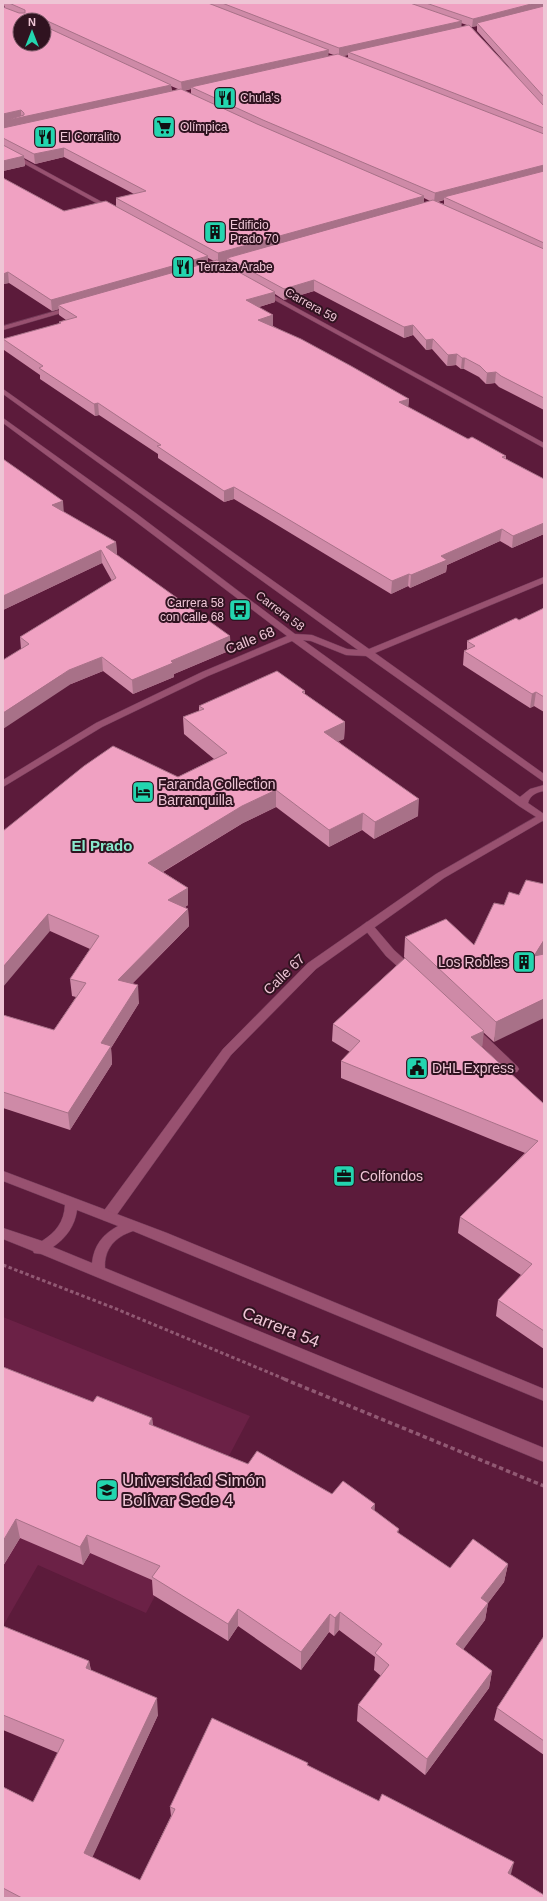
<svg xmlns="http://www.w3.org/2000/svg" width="547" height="1901" font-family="Helvetica,sans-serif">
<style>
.built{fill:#6b2146}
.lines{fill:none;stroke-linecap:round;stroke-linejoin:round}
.service-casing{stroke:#733b58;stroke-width:1}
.minor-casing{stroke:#733b58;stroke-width:1}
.tertiary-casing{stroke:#733b58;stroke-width:1}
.secondary-casing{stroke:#733b58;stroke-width:1}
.path-far1{stroke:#915973;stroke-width:3;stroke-dasharray:3.5 2.5;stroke-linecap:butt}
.path{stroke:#915973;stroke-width:3.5;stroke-dasharray:4.5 3;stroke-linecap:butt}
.service{fill:#985170;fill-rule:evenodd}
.minor{fill:#985170;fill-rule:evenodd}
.tertiary{fill:#985170;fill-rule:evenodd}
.secondary{fill:#985170;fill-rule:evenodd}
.wall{fill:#ce8aa7;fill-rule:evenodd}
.shaded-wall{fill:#a87188}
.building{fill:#f0a1c2;stroke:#a87188}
.labels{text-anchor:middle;stroke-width:4;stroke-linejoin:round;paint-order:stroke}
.far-poi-label{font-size:12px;fill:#eec5d5;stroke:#301320;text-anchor:start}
.far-street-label{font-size:12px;fill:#eec5d5;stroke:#301320}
.street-label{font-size:14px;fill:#eec5d5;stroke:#301320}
.poi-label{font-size:14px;fill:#eec5d5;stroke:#301320;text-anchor:start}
.neighbourhood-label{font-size:15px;font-weight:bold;fill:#8aeace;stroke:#301320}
.near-street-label{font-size:17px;fill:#eec5d5;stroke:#301320}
.near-poi-label{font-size:17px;fill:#eec5d5;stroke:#301320;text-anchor:start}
</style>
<rect width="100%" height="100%" fill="#5c1b3b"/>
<path class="built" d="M3,1317L250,1416L146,1613L38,1565L3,1626Z"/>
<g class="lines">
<g class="service-casing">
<path id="service" d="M367,922L371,923L394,950L415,969L417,972L415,975H407L386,956L362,926Z
M473,1027L477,1028L517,1066L519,1069L517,1072H509L469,1034L467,1031L469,1028Z"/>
</g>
<g class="minor-casing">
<path id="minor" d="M3,148L113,208L114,209L109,210L3,152Z
M260,290H264L544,443V448L260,292Z
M73,306L75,307V309L3,330V326Z
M541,814L544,815V820L444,878L316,969L231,1055L113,1220L108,1221L103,1220L102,1216L103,1212L223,1049L308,963L436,874Z"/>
</g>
<g class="tertiary-casing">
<path id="tertiary" d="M3,389L369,649L544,577V583L375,653L544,774V782L366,656L346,655L311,641L303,640L520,797L530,789L544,785V791C537,792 530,795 528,803L544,814V822L519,806L292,641L208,676L102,727L3,787V780L96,723L202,672L287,636L131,518L3,423V418L137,514L295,634L312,635L347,649L358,650L3,394Z"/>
</g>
<g class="secondary-casing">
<path id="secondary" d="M3,1171L167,1233L544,1389V1401L133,1231C115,1237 104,1249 105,1268L544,1448V1462L41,1254L34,1253L33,1251L3,1239V1228L42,1241C56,1232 64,1222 65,1205L3,1181ZM77,1210L118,1226C103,1234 94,1245 92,1263L53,1247C66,1238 75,1226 77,1210Z"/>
</g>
<path class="path-far1" d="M3,1265L114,1308L287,1380"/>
<path class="path" d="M284,1379L544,1486"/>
<use href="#service" class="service"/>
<use href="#minor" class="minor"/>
<use href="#tertiary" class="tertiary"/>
<use href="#secondary" class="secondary"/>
</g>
<path class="wall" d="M3,3H544V410L499,387L495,383L486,384L479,377L464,369H461L456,365L447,366L432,349L426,350L413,335L404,338L314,291L284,300L275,294V302L259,307L273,326L409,399L408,407L468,439L506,456V459L544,479V534L512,548L500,541L447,565L446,572L410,588L408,586L391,594L234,499L224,502L158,458V454L99,415L95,416L40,379V375L4,350L3,339L59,324V322L66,320L59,315V309L52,311L9,283L3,284V178L64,211L116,207V198L134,194L64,157L35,164L24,158L25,166L3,171V128L4,127V124H3V7L5,8L4,5L3,6ZM20,20H44V44ZM461,23L467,25L461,27ZM477,26V31L518,77L471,27ZM328,53L334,55L328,56ZM348,55V58L342,56ZM171,86L178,89L172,91ZM191,89V94L184,91ZM424,198L430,201L424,203ZM444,200V204L438,202ZM208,258L214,261L208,263ZM227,261V266L221,263Z
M3,459L64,512L116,542L117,555L231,650L174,674V677L133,694L103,671L71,684L21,649L20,637L112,581L102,563L3,610Z
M544,608V712L534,706L530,708L463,665L464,651L467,650V641L519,620Z
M305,691V694L345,722L344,739L338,741L418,816L374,839L362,830L329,847L276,807L243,823L163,872L188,888V905L185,907L188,909L189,926L132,984L139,1003L111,1048L112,1064L70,1130L3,1108V1015L54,1030L76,997L72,996L70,979L90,949L50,931L3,831L178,777L214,759L184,734L183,717L199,711V706Z
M519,895L494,1042L483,1032L482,1047L544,1104V1349L496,1316L498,1300L521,1275L458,1233L460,1217L525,1153L341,1078V1061L350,1052L332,1041L333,1024L405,958L404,957L405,937L474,945L504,905Z
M3,1367L93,1402L152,1418L153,1426L248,1464L332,1494L375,1511L399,1529L398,1533L450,1568L508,1564L504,1582L488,1603L485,1620L463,1649L492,1671L489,1688L425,1775L357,1721L358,1705L381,1676L374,1670L375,1657L339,1630L334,1636L329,1632L301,1670L238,1626L228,1641L153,1595L152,1580L90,1553L83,1565L20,1538L3,1566Z
M3,1626L89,1661L91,1670L158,1715L92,1857L140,1880L171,1816L170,1807L307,1765L511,1875L544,1898H3V1787L33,1802L58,1753L3,1730Z
M544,1636V1755L494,1720L497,1708Z"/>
<path class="shaded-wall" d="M535,3H544V9L477,23V26L472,27L473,19Z
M462,21L461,30L348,52V55L339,57V48Z
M329,50L328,59L191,87V89L182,91L181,82Z
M171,85L172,93L4,130V124H3V114L21,110V117Z
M64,148V157L35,164L34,154Z
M24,156L25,166L3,171V161Z
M544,165V174L444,197V200L434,202L435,193Z
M424,196V206L227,258V261L218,263V253Z
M208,256V267L58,305L59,309L52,311L51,300Z
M8,272L9,283L3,284V274Z
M314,280V291L284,300V289Z
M275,292V302L246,311V300Z
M273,315V326L258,331V320Z
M413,325V335L404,338V327Z
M433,339L432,349L426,350V340Z
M457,354L456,365L447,366L448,355Z
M462,358H465L464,369H461Z
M496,372L495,383L486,384L487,373Z
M409,399L408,410L399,402Z
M98,403L99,415L95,416L94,404Z
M234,487V499L224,502V491Z
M63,501L64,514L52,505Z
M544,523V534L512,548L513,536Z
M502,529L500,541L447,565L446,572L410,588L411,575L441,556Z
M116,542L117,556L106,547Z
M101,550L102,563L3,610V596Z
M409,574L408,586L391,594L392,581Z
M230,636L231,650L174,674V677L133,694L132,680L171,661Z
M102,657L103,671L71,684L3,729V713L69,670Z
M536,692L534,706L530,708L532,694Z
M345,722L344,739L324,748V732Z
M276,790V807L243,823L149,880L148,863L242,806Z
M419,799L418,816L374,839L375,822Z
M363,813L362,830L329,847V830Z
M188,888V905L169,917L168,900Z
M188,909L189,926L119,997L118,980Z
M48,914L50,931L3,987V967Z
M544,940V956H534Z
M138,985L139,1003L111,1048L112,1064L70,1130L68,1113L101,1043Z
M544,999V1018L494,1042L496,1022Z
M484,1031L482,1048L471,1037Z
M152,1418L154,1437L149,1424Z
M375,1504L374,1522L371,1508Z
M16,1519L20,1538L3,1566V1541Z
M87,1535L90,1553L83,1565L80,1547Z
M508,1564L504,1582L488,1603L485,1620L454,1662L456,1644L481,1598Z
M238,1609V1626L228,1641V1624Z
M340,1612L339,1630L334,1636L335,1618Z
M330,1614L329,1632L301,1670V1652Z
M89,1661L92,1679L86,1668Z
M492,1671L489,1688L425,1775L427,1759Z
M157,1698L158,1715L87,1869L84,1853Z
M514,1862L510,1878L508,1873Z"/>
<path class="building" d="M9,3H208L329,50L181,82L43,19V20H20V44H44V26L171,85L4,121L24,115V113L21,110L3,114V7L19,13H25V10Z
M222,3H410L462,21L339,48Z
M426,3H535L473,19Z
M544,6V97L477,23Z
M469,25L544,106V128L348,52Z
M338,54L544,134V165L435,193L263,120L191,87Z
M181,89L257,124L424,196L218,253L116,198L146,191L64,148L34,154L3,138V128Z
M3,145L24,156L3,161Z
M544,171V243L444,197Z
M3,178L64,211L106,201L208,256L51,300L8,272L3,274Z
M433,200L544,249V398L501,376L496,372L487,373L480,366L465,358H462L457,354L448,355L433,339L426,340L413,325L404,327L314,280L284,289L227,258Z
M217,260L275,292L246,300L273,315L258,320L301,339L351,366L409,399L399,402L468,439L472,437L506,456L502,457L544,479V523L513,536L502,529L441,556L447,560L411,575L409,574L392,581L234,487L224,491L157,446L161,445L98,403L94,404L39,368L43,366L3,339L61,323L59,322L77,317L58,305Z
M3,459L63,501L52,505L116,542L106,547L230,636L171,661L173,663L132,680L102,657L69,670L3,713V660L29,644L20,637L116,578L101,550L3,596Z
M544,608V697L536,692L532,694L464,651L475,646L467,641L516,618L519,620Z
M277,671L305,691L302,692L345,722L324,732L419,799L375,822L363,813L329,830L276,790L242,806L148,863L188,888L168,900L188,909L118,980L138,985L101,1043L111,1046L68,1113L3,1092V1015L54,1030L86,983L70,979L99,936L48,914L3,967V831L84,766L113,746L178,777L227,753L183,717L204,709L199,706Z
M526,880L544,884V940L534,956L544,954V999L496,1022L405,937L446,919L474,945L494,903L504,905L509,892L519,895Z
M405,958L484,1031L471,1037L544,1104V1331L498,1300L532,1264L460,1217L538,1141L341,1061L360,1041L333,1024Z
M3,1367L93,1402L97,1396L152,1418L149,1424L248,1464L257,1451L332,1494L343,1481L375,1504L371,1508L399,1529L397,1532L450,1568L473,1539L508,1564L481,1598L488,1603L456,1644L492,1671L427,1759L358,1705L389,1665L375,1653L382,1644L340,1612L335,1618L330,1614L301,1652L238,1609L228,1624L152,1577L160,1566L87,1535L80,1547L16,1519L3,1541Z
M3,1626L89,1661L86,1668L157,1698L84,1853L140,1880L175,1809L170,1807L212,1718L308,1763L307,1765L379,1801L382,1794L514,1862L508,1873L544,1895V1898H22L3,1888V1787L33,1802L64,1740L3,1715Z
M544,1636V1741L497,1708Z"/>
<defs>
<g id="restaurant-square" transform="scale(1.15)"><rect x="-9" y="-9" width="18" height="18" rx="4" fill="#23d5af" stroke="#301320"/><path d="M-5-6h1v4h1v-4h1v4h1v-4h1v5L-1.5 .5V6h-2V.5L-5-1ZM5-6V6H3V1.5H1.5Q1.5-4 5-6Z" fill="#111"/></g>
<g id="supermarket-square" transform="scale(1.15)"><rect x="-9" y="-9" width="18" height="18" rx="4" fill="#23d5af" stroke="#301320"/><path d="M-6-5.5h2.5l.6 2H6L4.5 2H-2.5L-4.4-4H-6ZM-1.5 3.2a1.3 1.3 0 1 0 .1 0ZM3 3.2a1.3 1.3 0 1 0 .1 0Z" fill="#111"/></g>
<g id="building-square" transform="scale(1.15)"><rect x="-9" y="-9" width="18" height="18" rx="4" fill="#23d5af" stroke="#301320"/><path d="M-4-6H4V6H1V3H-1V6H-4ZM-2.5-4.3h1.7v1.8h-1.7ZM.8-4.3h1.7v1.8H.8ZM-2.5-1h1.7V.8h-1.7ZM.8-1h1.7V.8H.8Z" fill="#111"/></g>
<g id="bus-square" transform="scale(1.15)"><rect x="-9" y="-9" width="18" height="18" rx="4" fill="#23d5af" stroke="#301320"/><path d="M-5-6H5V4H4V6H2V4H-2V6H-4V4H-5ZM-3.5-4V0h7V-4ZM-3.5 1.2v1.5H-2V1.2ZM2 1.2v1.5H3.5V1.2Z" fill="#111"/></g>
<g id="hotel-square" transform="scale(1.15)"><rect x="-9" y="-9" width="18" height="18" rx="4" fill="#23d5af" stroke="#301320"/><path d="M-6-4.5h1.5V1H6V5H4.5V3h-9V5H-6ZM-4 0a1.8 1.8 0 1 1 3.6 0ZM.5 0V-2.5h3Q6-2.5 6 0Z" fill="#111"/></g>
<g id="civic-square" transform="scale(1.15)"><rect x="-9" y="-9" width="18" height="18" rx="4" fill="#23d5af" stroke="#301320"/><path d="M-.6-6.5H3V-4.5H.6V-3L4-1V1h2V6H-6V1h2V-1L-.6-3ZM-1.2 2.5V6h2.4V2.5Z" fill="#111"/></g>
<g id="office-square" transform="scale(1.15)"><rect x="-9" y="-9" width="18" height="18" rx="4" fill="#23d5af" stroke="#301320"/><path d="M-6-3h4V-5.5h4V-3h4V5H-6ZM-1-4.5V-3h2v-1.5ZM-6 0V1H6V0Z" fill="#111"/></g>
<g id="university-square" transform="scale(1.15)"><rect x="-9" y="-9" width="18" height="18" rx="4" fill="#23d5af" stroke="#301320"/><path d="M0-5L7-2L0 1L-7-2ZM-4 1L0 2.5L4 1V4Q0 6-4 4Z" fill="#111"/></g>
</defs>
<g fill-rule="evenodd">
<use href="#restaurant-square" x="225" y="98"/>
<use href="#supermarket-square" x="164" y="127"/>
<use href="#restaurant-square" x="45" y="137"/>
<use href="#building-square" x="215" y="232"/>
<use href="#restaurant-square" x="183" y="267"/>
<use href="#bus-square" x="240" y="610"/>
<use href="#hotel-square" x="143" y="792"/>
<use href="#building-square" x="524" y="962"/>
<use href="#civic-square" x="417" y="1068"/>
<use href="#office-square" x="344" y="1176"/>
<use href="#university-square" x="107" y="1490"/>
</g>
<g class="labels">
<g class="far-poi-label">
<text x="240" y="102">Chula's</text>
<text x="180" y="131">Olímpica</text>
<text x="60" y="141">El Corralito</text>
<text x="230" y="229">Edificio<tspan x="230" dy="14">Prado 70</tspan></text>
<text x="198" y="271">Terraza Arabe</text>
<text x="224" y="607" text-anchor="end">Carrera 58<tspan x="224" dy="14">con calle 68</tspan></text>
</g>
<g class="far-street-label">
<text transform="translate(311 305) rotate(29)" y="4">Carrera 59</text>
<text transform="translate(280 611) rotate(37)" y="4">Carrera 58</text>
</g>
<g class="street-label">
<text transform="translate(250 640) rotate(-22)" y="5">Calle 68</text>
<text transform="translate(284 974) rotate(-44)" y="5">Calle 67</text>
</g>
<g class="poi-label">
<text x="158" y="789">Faranda Collection<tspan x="158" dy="16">Barranquilla</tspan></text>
<text x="508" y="967" text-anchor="end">Los Robles</text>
<text x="432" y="1073">DHL Express</text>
<text x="360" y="1181">Colfondos</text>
</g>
<g class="neighbourhood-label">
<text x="102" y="851">El Prado</text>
</g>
<g class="near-street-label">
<text transform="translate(281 1327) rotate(22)" y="6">Carrera 54</text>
</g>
<g class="near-poi-label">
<text x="122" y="1486">Universidad Simón<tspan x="122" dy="20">Bolívar Sede 4</tspan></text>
</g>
</g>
<rect width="547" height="1901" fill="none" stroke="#eec5d5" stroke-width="8"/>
<g transform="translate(32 32)"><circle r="19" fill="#301320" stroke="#7c5a68"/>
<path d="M0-3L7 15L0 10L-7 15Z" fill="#23d5af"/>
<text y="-6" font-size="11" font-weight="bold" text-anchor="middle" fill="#eec5d5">N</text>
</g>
</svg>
